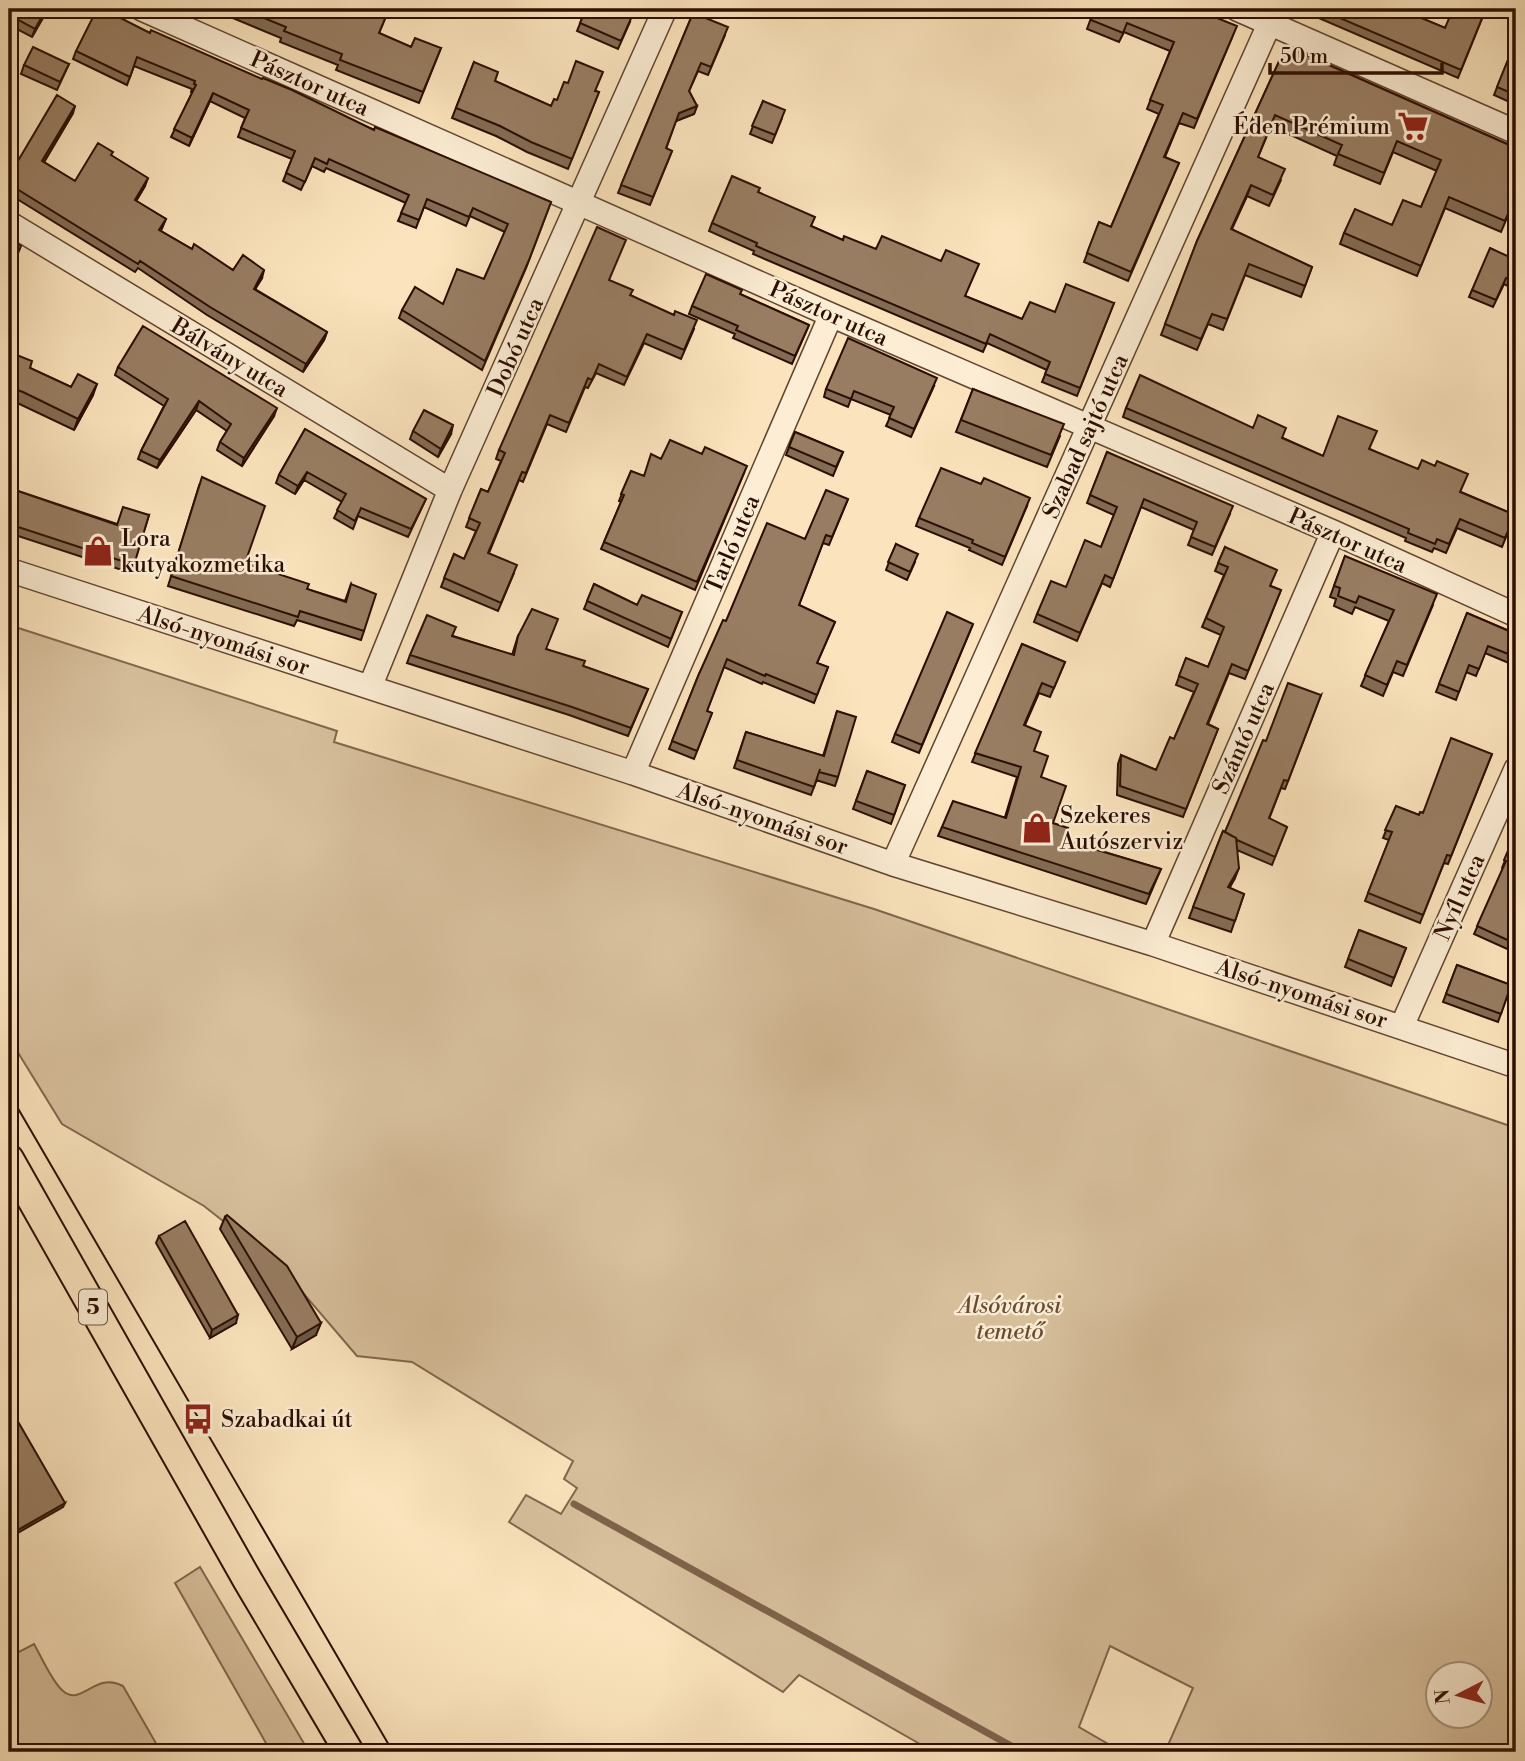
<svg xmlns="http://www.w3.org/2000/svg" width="1525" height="1761" font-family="'Libre Bodoni',serif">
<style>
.green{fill:#d8c09d;stroke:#82674e;stroke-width:2;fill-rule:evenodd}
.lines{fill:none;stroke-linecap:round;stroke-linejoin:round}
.stream{stroke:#7e634b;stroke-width:7}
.minor-casing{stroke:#60442f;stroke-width:26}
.major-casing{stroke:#2c0e00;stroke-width:32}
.minor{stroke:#fcedd4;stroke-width:23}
.major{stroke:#fbe4bd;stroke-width:28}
.tram{stroke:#2c0e00;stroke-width:2}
.wall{fill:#836c54;stroke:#2c0e00;stroke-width:2}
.shaded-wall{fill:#6a5845;stroke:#2c0e00;stroke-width:2}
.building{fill:#987d62;stroke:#2c0e00;stroke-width:2}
.labels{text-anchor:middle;stroke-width:5;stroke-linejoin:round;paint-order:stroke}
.shield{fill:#fcedd4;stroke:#6a5140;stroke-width:2}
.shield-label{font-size:21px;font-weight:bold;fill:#2c0e00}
.street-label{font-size:23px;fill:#2c0e00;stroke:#fcedd4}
.poi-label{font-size:23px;fill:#2c0e00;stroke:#fcedd4;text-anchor:start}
.park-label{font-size:23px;font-style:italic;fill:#684c37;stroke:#fcedd4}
</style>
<rect width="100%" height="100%" fill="#fbe4bd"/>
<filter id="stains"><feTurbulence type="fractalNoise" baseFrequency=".00286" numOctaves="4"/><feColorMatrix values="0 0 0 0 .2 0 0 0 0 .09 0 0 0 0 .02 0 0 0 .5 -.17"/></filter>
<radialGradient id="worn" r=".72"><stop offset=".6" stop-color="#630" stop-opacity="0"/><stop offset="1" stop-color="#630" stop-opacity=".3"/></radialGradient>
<path class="green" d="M9,625L337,731L334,742L874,909L1516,1128V1752H1165L1193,1688L1110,1646L1079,1727L1122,1752H934L799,1675L783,1692L509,1522L526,1495L561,1514L577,1488L564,1479L573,1461L412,1362L357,1356L280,1266L204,1206L62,1124L9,1038ZM1438,1674H1480V1716H1438Z
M200,1567L309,1752H271L175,1583Z
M9,1633L19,1652L34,1644C41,1656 52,1682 63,1691C82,1707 95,1671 123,1686L161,1752H9Z"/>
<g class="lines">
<path class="stream" d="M574,1504L1022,1752"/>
<g class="minor-casing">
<path id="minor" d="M142,9L831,315L1333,532L1516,615
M1237,9L1516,132
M9,223L450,490
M9,570L633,773L893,864L1153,944L1516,1066
M370,687L450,490L665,9
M633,773L831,315
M893,864L1276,9
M1153,944L1333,532
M1402,1026L1516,769"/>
</g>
<g class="major-casing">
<path id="major" d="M9,1159L248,1581L349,1752"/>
</g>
<use href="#minor" class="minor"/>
<use href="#major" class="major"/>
<path class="tram" d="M9,1093L393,1752"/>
</g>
<path class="wall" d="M9,9H48L32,37L9,25Z
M211,9H389L379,33L411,47L441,48L419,103L336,70L338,65L280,42L281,38Z
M586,9L630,22L618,49L577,31Z
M1001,9H1017L1014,14Z
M1067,9H1195L1233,35L1194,128L1179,123L1165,157L1179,163L1128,281L1084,262L1099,222L1111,227L1159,114L1147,109L1170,51L1124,32L1119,42L1087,29L1091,18Z
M1305,9H1400L1445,28L1485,11L1458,78L1307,13Z
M693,13L725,35L708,75L698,71L689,91L697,106L694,114L676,121L666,149L672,151L650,205L618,193Z
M150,33L374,130L551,202L526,268L482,370L399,318L402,310L443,304L484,279L505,232L470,216L466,226L424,207L416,228L398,221L406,203L326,168L324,172L312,166L301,190L283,181L292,159L238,137L245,118L210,101L189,146L171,137L192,93L191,92L192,89L134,66L127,85L73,59L76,51Z
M1516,40V105L1494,95Z
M1286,46L1516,148V202L1514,201L1501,232L1445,208L1417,276L1340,244L1344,233L1392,225L1421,207L1437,171L1393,152L1380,184L1334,165L1337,156L1271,126L1258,157L1281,180L1269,206L1247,196L1231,229L1312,267L1301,297L1245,275L1223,330L1208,324L1197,350L1161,335L1197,241Z
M474,62L495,81L551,106L557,100L596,91L599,92L568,169L527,152L496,136L452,118Z
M69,64L57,90L21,74L24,65Z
M763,101L782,118L772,143L750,134Z
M73,113L44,162L75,181L111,156L145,186L136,201L166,219L161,231L192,249L233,270L262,278L255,289L327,332L324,340L303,372L207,315L138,268L135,272L9,194V176Z
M758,192L811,226L965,296L1022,319L1055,312L1114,303L1077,396L1042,382L1047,370L987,343L983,352L753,254L754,251L709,231L712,223Z
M1516,260V290L1504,284L1493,307L1469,297L1472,290Z
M609,280L630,295L694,329L681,359L644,343L624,385L596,373L588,388L585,387L566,432L547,424L523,482L519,480L489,553L514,573L498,611L441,587L454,554L464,559L476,531L466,527L481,489L488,492L501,461L496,459L499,450Z
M740,294L809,325L792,364L733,338L735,334L689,314L692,306Z
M9,352L30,368L71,387L93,395L74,430L9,399Z
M118,367L274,416L242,466L217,450L220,442L227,431L196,410L157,468L138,459L141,451L164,406L115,375Z
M934,386L911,437L886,426L891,415L851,399L848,407L824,397L826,389Z
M973,389L1060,436L1047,467L956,432Z
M1126,408L1283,438L1323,456L1370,449L1461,492L1515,515L1502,547L1457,528L1446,553L1434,548L1432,552L1405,541L1406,538L1123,417Z
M305,429L426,499L408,537L358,516L353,529L334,518L342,502L304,480L295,494L276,483L279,475Z
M413,431L451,434L438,457L410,439Z
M795,432L843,452L833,476L786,455Z
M1107,452L1230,514L1212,555L1188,545L1194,530L1141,507L1110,587L1102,583L1077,641L1034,622L1037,614L1066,587L1101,547L1114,515L1087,503Z
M661,459L744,473L695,590L601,549L621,502L619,501L631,471L643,476Z
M199,486L245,563L307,589L345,601L351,584L364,631L361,640L297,620L294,626L168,586Z
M9,488L117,524L149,515L131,573L9,533Z
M848,499L829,545L823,543L799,605L835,622L817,663L828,667L814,703L763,682L762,684L724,667L707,711L712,713L694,759L669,749L699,674L726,621L805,539Z
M1027,506L1002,565L969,550L970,548L916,526L919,518Z
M896,544L915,562L907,580L886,570Z
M1225,547L1271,586L1281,590L1245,679L1229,673L1208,724L1218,729L1183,817L1117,795L1118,764L1121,755L1156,770L1174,739L1194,692L1176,685L1186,658L1208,667L1221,635L1202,627L1224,575L1215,571Z
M1345,556L1433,605L1403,676L1393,672L1383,696L1361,686L1389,621L1355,607L1352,614L1334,606L1336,599L1330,597Z
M1516,563V580L1510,577Z
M594,584L637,605L682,612L668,647L584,609Z
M1467,613L1516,634V666L1485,653L1476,676L1466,672L1456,700L1436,692Z
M973,624L919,753L892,742L895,734Z
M453,636L512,655L518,636L583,666L648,689L628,736L569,715L407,663L410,655Z
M1022,644L1065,662L1050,697L1039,693L1025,725L1034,751L1053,823L1064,840L1161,869L1146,904L938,836L942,827L1005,817L1017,777L972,762Z
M1321,695L1285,789L1281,788L1269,819L1287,827L1272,865L1237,850L1235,878L1229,888L1244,894L1231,932L1189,918L1223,831L1225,832L1266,741Z
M837,711L838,777L835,786L816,780L817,779L811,795L734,768L746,732L823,756Z
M1492,754L1448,864L1444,863L1420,923L1365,901L1389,840L1383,838L1396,806L1419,815Z
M867,771L905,785L891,824L853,809Z
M1516,832V953L1474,934L1503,869L1502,868Z
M1359,930L1406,948L1391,986L1345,967Z
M1457,965L1511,985L1498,1022L1443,1002Z
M225,1217L316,1335L292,1349L220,1229Z
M159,1236L236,1323L210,1338L156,1243Z"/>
<path class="shaded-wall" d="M46,9H48L32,37L35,29Z
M213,93L210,101L189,146L192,138Z
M75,106L73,113L40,169L42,161Z
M697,106L694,114L676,121L679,113Z
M148,178L145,186L132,208L135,200Z
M1251,185L1247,196L1227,240L1231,229Z
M264,270L262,278L251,296L254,289Z
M327,332L324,340L303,372L306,364Z
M97,384L93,395L74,430L78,419Z
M199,401L196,410L157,468L160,460Z
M277,408L274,416L242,466L244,458Z
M453,425L451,434L438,457L441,449Z
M307,472L304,480L295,494L298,486Z
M1239,868L1235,878L1224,898L1228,887Z
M238,1315L236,1323L210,1338L212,1330Z
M321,1323L316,1335L292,1349L297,1337Z
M65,1503L63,1507L9,1538V1535Z"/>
<path class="building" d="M9,9H46L35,29L9,15Z
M97,9H103L150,33L151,30L262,79L263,78L292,90L374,130L375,127L551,202L529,260L485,361L402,310L415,287L443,304L457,269L484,279L508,224L473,208L469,217L427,199L419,220L401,213L409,195L329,159L327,164L315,158L305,182L286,173L295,151L241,128L249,110L213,93L192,138L174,129L196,85L194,84L195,81L137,57L130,77L76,51Z
M242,9H389L379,33L411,47L415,38L441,48L423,92L340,60L342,54L284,31L286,27Z
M586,9H620L633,14L621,41L580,23Z
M1093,9H1195L1237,26L1197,119L1183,113L1164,157L1179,163L1131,272L1087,253L1099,222L1111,227L1163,105L1150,100L1174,42L1127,23L1123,33L1091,20L1095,9Z
M1319,9H1400L1445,28L1453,9H1480L1485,11L1461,70Z
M693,13L728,27L711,67L701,63L689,91L697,106L679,113L666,148L672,151L653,197L621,185Z
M1516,40V95L1497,87Z
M1286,46L1516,148V195L1505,221L1449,197L1421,266L1344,233L1355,209L1392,225L1403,200L1421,207L1441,160L1397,141L1384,173L1338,154L1342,145L1275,115L1258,157L1285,169L1273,195L1251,185L1231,229L1312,267L1305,286L1249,264L1227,319L1212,314L1201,339L1165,324L1197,241Z
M33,47L69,64L60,82L24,65Z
M576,61L603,72L595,91L599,92L572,159L531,142L500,126L456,108L474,62L498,72L495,81L551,106L554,99L557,100L564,82L568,83Z
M9,64L13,66L9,75Z
M57,95L75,106L42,161L75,181L98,143L113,152L111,155L148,178L135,200L166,219L159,230L192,249L194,244L233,270L243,255L264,270L254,289L327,332L306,364L210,307L140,261L138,264L9,184V176Z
M763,101L785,110L775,135L752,126Z
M732,176L760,188L758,192L815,217L811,226L843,240L844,236L876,249L882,236L941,261L946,250L979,264L965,296L1022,319L1030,302L1055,312L1066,284L1114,303L1080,388L1045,374L1050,362L990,334L986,344L756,246L757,243L712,223Z
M597,227L626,240L609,280L633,290L630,295L674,315L675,311L697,320L684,350L647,334L627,377L599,364L592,380L588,378L569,423L550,415L526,473L522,472L488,553L517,565L501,603L444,578L454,554L464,559L480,523L469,518L481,489L488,492L505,453L499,450Z
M9,239L21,246L9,275Z
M1490,248L1516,260V282L1506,278L1496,300L1472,290Z
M706,274L742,290L740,294L809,325L795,356L736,330L738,326L692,306Z
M143,326L277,408L244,458L220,442L231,424L199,401L160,460L141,451L168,399L118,367Z
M848,338L937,378L914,429L889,418L894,407L854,391L851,399L826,389Z
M9,352L32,361L30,368L71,387L78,374L97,384L78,419L23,392L9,387Z
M1140,375L1253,428L1258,415L1286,428L1282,438L1323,456L1338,416L1377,431L1369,449L1418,469L1422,460L1435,466L1437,461L1468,474L1460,492L1515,515L1505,538L1460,519L1449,544L1437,539L1435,544L1408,533L1409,529L1126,408Z
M973,389L1064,424L1051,455L961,420Z
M424,410L453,425L441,449L413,431Z
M305,429L426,499L411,529L361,508L355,521L337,510L346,494L307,472L298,486L279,475Z
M795,432L843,452L836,467L789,447Z
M670,440L702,454L705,447L747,466L697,582L604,542L624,495L621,494L631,471L644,476L651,454L661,459Z
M1107,452L1233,506L1215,547L1191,537L1197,522L1144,499L1113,579L1105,575L1080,633L1037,614L1051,581L1066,587L1085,540L1101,547L1117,507L1090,495Z
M941,468L981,484L984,478L1030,498L1005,557L972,543L973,540L919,518Z
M202,477L265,506L245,563L309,584L307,589L346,602L351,584L376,594L364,631L300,611L298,617L171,576Z
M9,488L117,525L123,507L149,515L134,565L9,524Z
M826,490L848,499L832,537L826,535L799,605L835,622L817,663L828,667L817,695L766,674L765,676L727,659L707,711L712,713L697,751L672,741L699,674L723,620L726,621L767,523L805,539Z
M896,544L918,554L910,572L888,562Z
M1225,547L1277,570L1270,586L1281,590L1248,671L1232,664L1207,724L1218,729L1186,809L1120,786L1121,755L1156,770L1170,737L1174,739L1198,684L1179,676L1186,658L1208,667L1224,627L1206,618L1228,567L1218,563Z
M1345,556L1437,594L1407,665L1397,661L1387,685L1365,675L1394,610L1359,596L1356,603L1338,596L1340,588L1334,586Z
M594,584L637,605L642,595L682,612L671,639L587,601Z
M532,609L558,619L546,649L585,661L583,666L648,689L631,728L572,707L410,655L427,615L456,627L452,636L514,655L518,636Z
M947,612L973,624L922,745L895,734Z
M1467,613L1516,634V657L1488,646L1479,669L1469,665L1459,692L1439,684Z
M1022,644L1065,662L1054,688L1042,683L1024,725L1041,732L1034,751L1048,756L1041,777L1066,786L1053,823L1068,828L1064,840L1161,869L1149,894L942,827L953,801L1006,818L1021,767L975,753Z
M1288,683L1321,695L1288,781L1284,780L1269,818L1287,827L1275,857L1237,840L1236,838L1225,832L1263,740L1266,741Z
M837,711L856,717L838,777L819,772L820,769L814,787L737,760L746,732L824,756Z
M1451,738L1492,754L1451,856L1447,855L1423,915L1368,893L1392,832L1385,830L1396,806L1419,815L1420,812L1423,813Z
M867,771L905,785L894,815L856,801Z
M1223,831L1236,838L1239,868L1228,887L1244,894L1235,921L1193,907Z
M1516,832V944L1477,926L1506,861L1504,860Z
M1359,930L1406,948L1394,978L1348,959Z
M1457,965L1511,985L1501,1014L1446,994Z
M227,1215L287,1266L321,1323L297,1337L225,1217Z
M185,1221L238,1315L212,1330L159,1236Z
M9,1406L65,1503L9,1535Z"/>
<defs>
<g id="supermarket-bare" transform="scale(2.415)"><path d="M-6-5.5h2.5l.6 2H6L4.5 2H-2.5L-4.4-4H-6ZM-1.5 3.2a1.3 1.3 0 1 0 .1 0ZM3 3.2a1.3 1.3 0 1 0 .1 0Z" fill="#8f2418" stroke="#fcedd4" stroke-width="2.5" paint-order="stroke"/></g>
<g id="shop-bare" transform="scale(2.415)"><path d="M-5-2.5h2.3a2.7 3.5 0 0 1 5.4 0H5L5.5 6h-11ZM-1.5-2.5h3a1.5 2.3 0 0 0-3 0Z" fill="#8f2418" stroke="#fcedd4" stroke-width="2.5" paint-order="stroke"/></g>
<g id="bus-bare" transform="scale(2.415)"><path d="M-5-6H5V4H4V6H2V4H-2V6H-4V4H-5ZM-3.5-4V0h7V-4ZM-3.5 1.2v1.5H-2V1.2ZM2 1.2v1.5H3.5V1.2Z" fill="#8f2418" stroke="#fcedd4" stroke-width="2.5" paint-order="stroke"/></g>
</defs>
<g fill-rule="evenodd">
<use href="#supermarket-bare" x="1413" y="126"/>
<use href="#shop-bare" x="98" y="551"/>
<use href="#shop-bare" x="1037" y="828"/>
<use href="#bus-bare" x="198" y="1419"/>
</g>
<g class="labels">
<rect class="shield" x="79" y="1289.5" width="28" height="35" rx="5"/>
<g class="shield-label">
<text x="93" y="1314">5</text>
</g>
<g class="street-label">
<text transform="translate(310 83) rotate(24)" y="8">Pásztor utca</text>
<text transform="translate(829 313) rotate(24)" y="8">Pásztor utca</text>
<text transform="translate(515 347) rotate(-66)" y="8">Dobó utca</text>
<text transform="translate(230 357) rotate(31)" y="8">Bálvány utca</text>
<text transform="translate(1085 436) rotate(-66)" y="8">Szabad sajtó utca</text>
<text transform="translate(1348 540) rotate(24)" y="8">Pásztor utca</text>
<text transform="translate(732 544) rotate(-67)" y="8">Tarló utca</text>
<text transform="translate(224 640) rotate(18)" y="8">Alsó-nyomási sor</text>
<text transform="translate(1243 738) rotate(-66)" y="8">Szántó utca</text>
<text transform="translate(763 818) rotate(19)" y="8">Alsó-nyomási sor</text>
<text transform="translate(1459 897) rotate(-66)" y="8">Nyíl utca</text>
<text transform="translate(1302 993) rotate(18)" y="8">Alsó-nyomási sor</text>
</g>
<g class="poi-label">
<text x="1390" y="134" text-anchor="end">Éden Prémium</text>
<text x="121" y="546">Lora<tspan x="121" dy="26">kutyakozmetika</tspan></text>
<text x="1060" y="823">Szekeres<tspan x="1060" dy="26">Autószerviz</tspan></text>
<text x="221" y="1427">Szabadkai út</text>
</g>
<g class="park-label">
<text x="1010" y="1313">Alsóvárosi<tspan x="1010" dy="26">temető</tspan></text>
</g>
</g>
<rect width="1525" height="1761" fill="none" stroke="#fbe4bd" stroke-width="35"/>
<rect x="10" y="10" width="1504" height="1740" fill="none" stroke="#2c0e00" stroke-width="3.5"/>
<rect x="18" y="18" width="1490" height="1726" fill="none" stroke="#2c0e00" stroke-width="2"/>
<g transform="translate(1459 1695) rotate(264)"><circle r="33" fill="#fcedd4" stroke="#a9947f" stroke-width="2"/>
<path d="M0-5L12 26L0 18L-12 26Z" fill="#8f2418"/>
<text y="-10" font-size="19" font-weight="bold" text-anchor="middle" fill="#2c0e00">N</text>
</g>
<path d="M1270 63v10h172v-10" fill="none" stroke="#2c0e00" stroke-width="3.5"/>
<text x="1280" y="63" font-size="21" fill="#2c0e00" stroke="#fcedd4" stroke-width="5" paint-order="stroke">50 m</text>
<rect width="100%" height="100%" filter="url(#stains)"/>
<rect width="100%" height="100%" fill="url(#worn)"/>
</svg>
